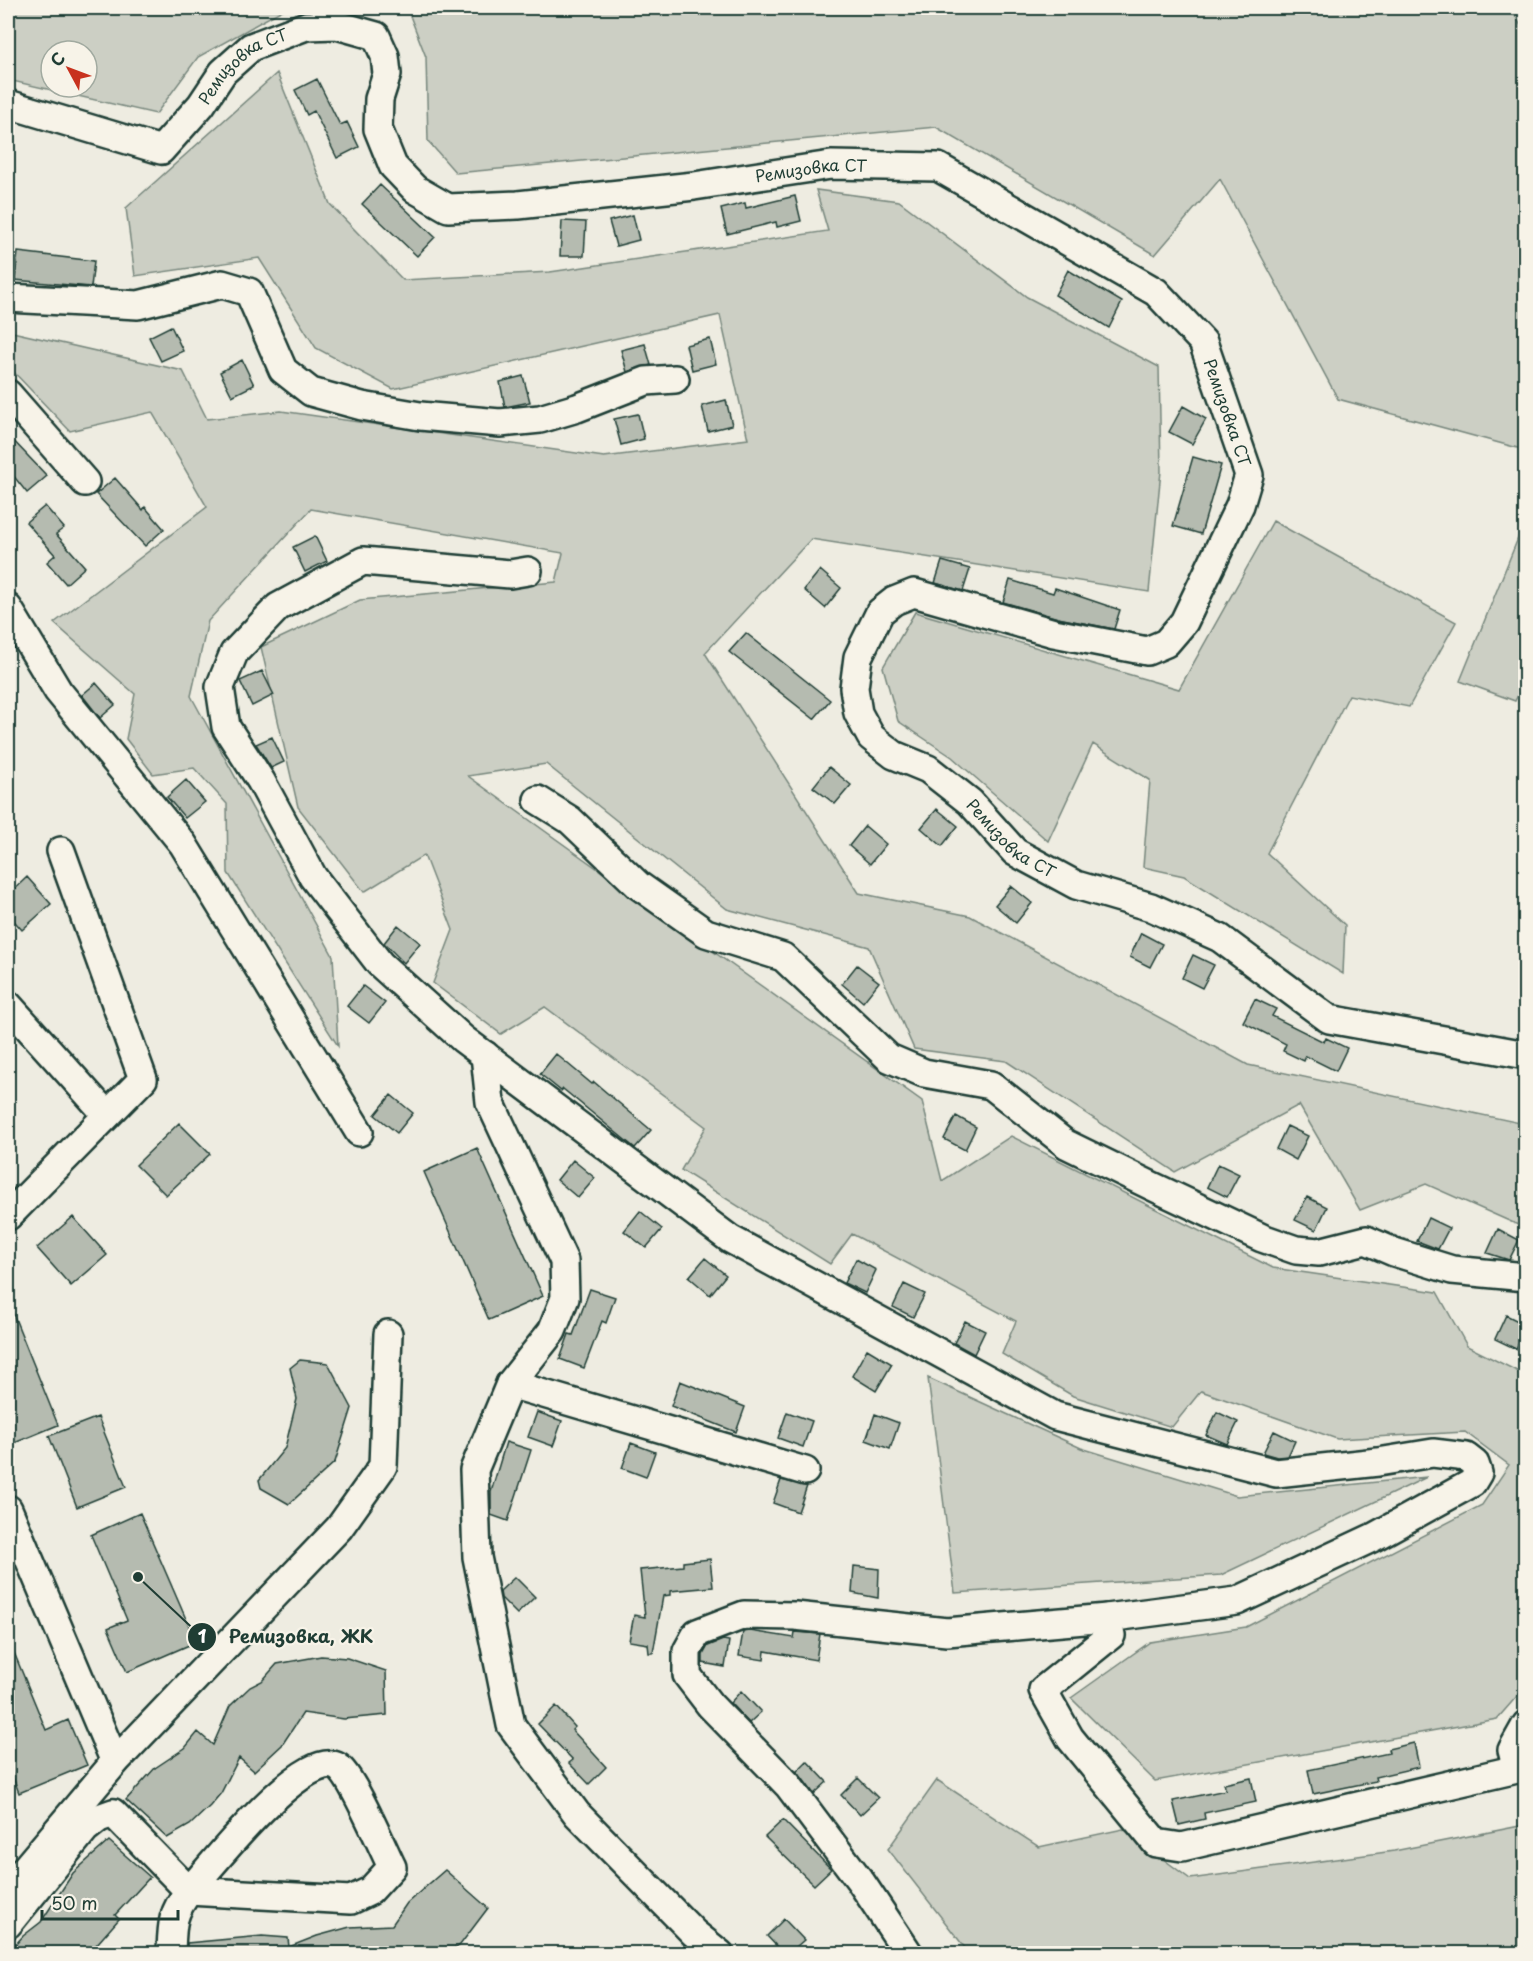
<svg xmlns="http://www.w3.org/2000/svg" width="1533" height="1961" font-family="'Playpen Sans',sans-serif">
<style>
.green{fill:#cccfc4;stroke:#76867c;stroke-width:1.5;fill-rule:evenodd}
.building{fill:#b5bbb0;stroke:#1f3d34;stroke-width:1.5}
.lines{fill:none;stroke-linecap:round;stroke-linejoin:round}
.minor-casing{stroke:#1f3d34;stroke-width:32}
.minor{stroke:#f7f3e8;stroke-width:27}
.labels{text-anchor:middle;stroke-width:4.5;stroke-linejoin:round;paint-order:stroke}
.street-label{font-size:16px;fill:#1f3d34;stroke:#f7f3e8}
.leader{fill:none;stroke:#1f3d34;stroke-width:2}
.callout-dot{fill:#1f3d34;stroke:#f7f3e8;stroke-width:2}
.mark-label{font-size:18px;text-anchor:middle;font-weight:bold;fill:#fff}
.callout-label{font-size:18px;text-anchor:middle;font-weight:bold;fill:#1f3d34;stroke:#f7f3e8;stroke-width:4.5;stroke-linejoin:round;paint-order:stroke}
</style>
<rect width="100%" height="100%" fill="#eeece1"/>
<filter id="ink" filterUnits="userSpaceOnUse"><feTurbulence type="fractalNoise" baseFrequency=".0167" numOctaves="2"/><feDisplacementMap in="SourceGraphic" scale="12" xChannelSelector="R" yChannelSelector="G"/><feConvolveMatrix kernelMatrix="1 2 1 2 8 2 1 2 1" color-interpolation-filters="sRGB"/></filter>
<g filter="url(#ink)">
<path class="green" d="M8,8H286L198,57L156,114L8,80ZM51,51H87V87H51Z
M407,8H1511L1526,35L1525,450L1338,399L1220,179L1155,255L936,127L456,173L428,141L426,57Z
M277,73L330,204L403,280L550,272L828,231L816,190L899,201L1027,297L1159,367L1161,471L1149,592L811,539L705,653L859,893L970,916L1248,1065L1525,1124V1228L1426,1184L1360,1210L1299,1105L1175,1172L1006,1061L914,1049L869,947L727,909L546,764L468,776L922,1101L942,1181L1011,1136L1273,1268L1437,1292L1467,1346L1525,1375V1687L1497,1719L1155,1781L1071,1698L1150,1642L1246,1627L1482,1505L1509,1465L1465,1432L1337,1439L1201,1391L1172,1427L1073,1396L1002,1354L1016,1321L852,1234L830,1264L681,1170L706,1127L545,1007L501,1034L433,983L453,930L424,855L364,892L298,807L261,647L360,600L556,582L563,553L311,509L208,621L191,696L333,956L338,1046L228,873L227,804L194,768L153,774L126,739L135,694L54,623L207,507L152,412L70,431L8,366V331L183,371L207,419L281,411L604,457L748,439L720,315L393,389L316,348L259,258L135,276L126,208Z
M1273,521L1456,622L1409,707L1349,695L1267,853L1345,925L1343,974L1184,876L1143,867L1150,780L1093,744L1048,841L952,757L898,721L883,667L915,612L1179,689Z
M1525,521V680L1515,701L1460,681Z
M928,1378L1081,1448L1237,1496L1427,1477L1221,1575L955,1593Z
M937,1780L1039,1847L1123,1829L1190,1879L1394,1851L1525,1825V1953H969L888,1849Z"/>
<path class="building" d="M317,79L340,125L347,122L359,147L337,158L314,111L307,115L295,90Z
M380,185L435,237L417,256L362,204Z
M795,196L801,221L777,227L776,222L727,234L721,209L745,203L746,208Z
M633,215L639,240L616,246L609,221Z
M562,221L586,222L584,256H560Z
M18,252L94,261L91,287L15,280Z
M1068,270L1122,302L1109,328L1055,295Z
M171,326L183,351L161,361L149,337Z
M710,339L716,364L692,370L686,345Z
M645,344L651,365L627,372L621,350Z
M242,360L254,385L232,396L220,372Z
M523,376L530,402L505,407L500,382Z
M726,400L732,425L708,431L702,406Z
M1183,406L1206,419L1192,444L1169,432Z
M638,414L644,439L621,445L614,419Z
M8,435L47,476L27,493L8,469Z
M1193,457L1221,465L1201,534L1173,526Z
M115,478L143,510L145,507L164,529L145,546L96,494Z
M45,506L64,528L56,534L85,567L66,584L47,562L55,555L26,522Z
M315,536L327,561L305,572L293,547Z
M942,561L970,569L963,591L935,583Z
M820,570L841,588L825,608L804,590Z
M1010,580L1053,593L1055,588L1120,610L1114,629L1058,618L1003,602Z
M746,633L830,700L814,719L729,652Z
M262,671L274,695L252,706L240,681Z
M96,683L115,705L100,718L82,695Z
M272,737L284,762L271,768L256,744Z
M829,767L851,785L835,804L813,787Z
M186,780L205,802L185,818L167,797Z
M937,809L958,826L942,846L921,828Z
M865,826L886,844L870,864L849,846Z
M27,877L51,904L22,930L8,914V895Z
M1011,886L1032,903L1016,923L995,905Z
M398,925L420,943L404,963L384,943Z
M1141,933L1162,944L1150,967L1130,957Z
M1193,955L1214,965L1202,988L1182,978Z
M857,965L879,982L863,1002L842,984Z
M363,986L385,1003L369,1023L347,1006Z
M1255,999L1276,1009L1272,1016L1324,1042L1326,1038L1347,1048L1336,1071L1306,1056L1304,1061L1283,1051L1286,1044L1243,1022Z
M556,1054L592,1084L594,1082L651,1130L635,1148L563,1089L561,1091L540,1074Z
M391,1095L413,1113L397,1133L375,1115Z
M956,1116L976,1127L965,1150L944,1139Z
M179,1123L210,1154L166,1195L136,1165Z
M1287,1126L1308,1136L1296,1160L1276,1149Z
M477,1148L543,1296L489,1320L424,1172Z
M573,1160L595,1178L578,1198L557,1180Z
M1218,1164L1239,1174L1227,1197L1207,1187Z
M1307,1197L1327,1207L1316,1230L1295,1220Z
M640,1211L662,1229L646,1248L624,1231Z
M73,1217L107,1255L71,1286L37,1248Z
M1428,1218L1449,1228L1438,1249L1417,1241Z
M1498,1229L1519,1240L1509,1260L1487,1253Z
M705,1258L726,1275L710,1295L689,1277Z
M856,1259L876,1270L865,1293L844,1283Z
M904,1284L925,1294L913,1317L893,1307Z
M590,1289L615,1297L606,1323L602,1321L584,1368L560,1359L569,1334L573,1335Z
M8,1301L58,1425L12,1444L8,1433Z
M1506,1315L1526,1325L1516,1349L1495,1339Z
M965,1321L985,1331L974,1354L954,1343Z
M867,1349L892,1364L876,1391L852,1376Z
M300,1360L328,1363L352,1408L335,1462L289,1504L261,1488L259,1480L285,1448L297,1399L290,1368Z
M680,1381L745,1407L736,1432L671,1406Z
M537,1412L562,1421L553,1446L528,1437Z
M787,1412L812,1421L803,1447L778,1438Z
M1217,1412L1238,1422L1227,1444L1206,1435Z
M875,1414L899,1423L890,1449L866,1440Z
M98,1417L126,1487L77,1507L49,1436Z
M1274,1431L1295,1441L1288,1456L1277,1457L1263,1453Z
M506,1442L531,1450L508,1521L491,1515V1492Z
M631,1443L655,1452L646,1477L622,1468Z
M781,1480L807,1486L798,1512L773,1503Z
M140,1513L196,1642L127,1672L108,1628L127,1620L91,1535Z
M710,1559L713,1587L670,1591V1595L663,1596L653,1653H649L648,1644L629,1641L634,1615L645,1617L640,1570L683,1566V1562Z
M854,1566L879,1569L878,1598L852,1593Z
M515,1577L535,1597L517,1614L501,1598L500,1591Z
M750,1631L794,1638L795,1632L820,1634L816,1660L765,1651L764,1660L739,1656L743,1632Z
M8,1638L46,1730L68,1720L87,1765L19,1793L8,1764Z
M723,1640L729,1641L725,1667L703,1663V1655L708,1646Z
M321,1656L347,1658L386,1671L387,1715L344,1719L303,1713L282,1745L254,1771L239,1758L221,1793L210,1806L190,1825L167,1838L126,1800L155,1768L185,1748L198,1732L213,1745L230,1706L250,1687L262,1681L277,1664Z
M741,1691L761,1712L749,1723L730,1703Z
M556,1706L575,1727L572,1730L606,1767L589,1784L569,1763L573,1760L538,1724Z
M1414,1743L1419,1767L1375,1777L1376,1781L1313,1794L1308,1770L1389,1753L1388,1749Z
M807,1761L827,1782L814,1794L797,1771Z
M858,1778L878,1798L860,1815L841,1795Z
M1251,1778L1256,1802L1204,1813L1205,1819L1179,1825L1173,1801L1226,1790L1224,1784Z
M783,1820L831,1869L814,1885L765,1837Z
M109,1841L150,1877L115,1915L119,1919L89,1953H8L23,1936L41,1922L73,1873Z
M445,1870L488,1908L460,1945L449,1953H187V1943L262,1936L288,1938L289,1947L317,1936L350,1927L392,1925L407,1903Z
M784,1919L804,1940L789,1953H783L767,1936Z"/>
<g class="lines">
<g class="minor-casing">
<g id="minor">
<path id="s1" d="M8,104L161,150L201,105L223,72L251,47L306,26L337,25L376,36L385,56L387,74L379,99L378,129L393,166L415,189L448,208L518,205L694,186L831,165L938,167L1156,292L1203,342L1249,475L1240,505L1184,622L1166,643L1147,651L1054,633L914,593L894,601L880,612L858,657L854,688L858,713L871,737L894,755L928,769L970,802L1015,852L1076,885L1151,907L1220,938L1329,1019L1526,1055"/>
<path d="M8,298L138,305L222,284L249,292L283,370L311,392L362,406L420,416L500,423L540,419L577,408L646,381L675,379"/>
<path d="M8,394L85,482"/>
<path d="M528,571L510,574L363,561L278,607L234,653L220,687L226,727L261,781L313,877L380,964L463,1039L730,1239L1055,1416L1276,1473L1378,1462L1433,1453L1466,1457L1475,1464L1478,1473L1472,1483L1374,1537L1237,1601L1107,1618L947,1632L795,1616L744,1615L697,1633L687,1651V1675L710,1705L788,1785L861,1882L909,1954"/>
<path d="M8,608L58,691L183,844L359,1132"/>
<path d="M538,800L570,820L638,885L706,933L783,957L889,1058L924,1073L991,1085L1066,1144L1152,1186L1262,1238L1296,1250L1319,1252L1366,1240L1394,1252L1452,1270L1526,1277"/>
<path d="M8,1005L107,1115"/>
<path d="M485,1055L490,1102L564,1261L565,1298L552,1331L510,1384L474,1470L477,1557L511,1725L577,1814L694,1933L720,1954"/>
<path d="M8,1216L143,1079L61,851"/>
<path d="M510,1384L805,1471"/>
<path d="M8,1509L115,1762"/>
<path d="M1107,1618L1111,1635L1043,1690L1070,1738L1156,1843L1182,1847L1517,1769"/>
<path d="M1526,1725L1512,1750L1517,1769L1526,1768"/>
<path d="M8,1889L115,1762L339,1528L383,1466L388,1334"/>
<path d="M8,1924L85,1829L99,1818L113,1813L189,1891L351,1900L370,1891L392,1867C383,1849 352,1776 338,1767C304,1747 211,1867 189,1891C171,1914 172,1925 171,1954"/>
</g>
</g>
<use href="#minor" class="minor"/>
</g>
</g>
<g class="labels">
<g class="street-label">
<text dy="6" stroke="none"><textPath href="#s1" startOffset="279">Ремизовка СТ</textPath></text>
<text dy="6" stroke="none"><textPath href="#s1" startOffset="999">Ремизовка СТ</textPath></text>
<text dy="6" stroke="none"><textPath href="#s1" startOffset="1521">Ремизовка СТ</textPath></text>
<text dy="6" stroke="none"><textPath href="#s1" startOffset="2385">Ремизовка СТ</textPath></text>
</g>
</g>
<path class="leader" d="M138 1577L202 1637"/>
<g class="callout-dot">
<circle cx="138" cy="1577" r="6"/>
<circle cx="202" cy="1637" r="15"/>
</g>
<g class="mark-label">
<text x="202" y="1643">1</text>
</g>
<g class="callout-label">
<text x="301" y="1643">Ремизовка, ЖК</text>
</g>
<rect width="1533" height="1961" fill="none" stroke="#f7f3e8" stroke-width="30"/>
<rect x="15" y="15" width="1503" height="1931" fill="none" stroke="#1f3d34" stroke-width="2" filter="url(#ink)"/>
<g transform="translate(69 69) rotate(311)"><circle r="28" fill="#f7f3e8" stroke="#a1aaa0" stroke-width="1.5"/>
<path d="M0-4.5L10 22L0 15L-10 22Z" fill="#c8321e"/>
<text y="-9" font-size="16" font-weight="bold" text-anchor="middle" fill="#1f3d34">С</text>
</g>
<path d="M42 1910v9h136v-9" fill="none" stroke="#1f3d34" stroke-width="3"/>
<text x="51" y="1910" font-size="18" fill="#1f3d34" stroke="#f7f3e8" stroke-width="4.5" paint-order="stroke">50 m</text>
</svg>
